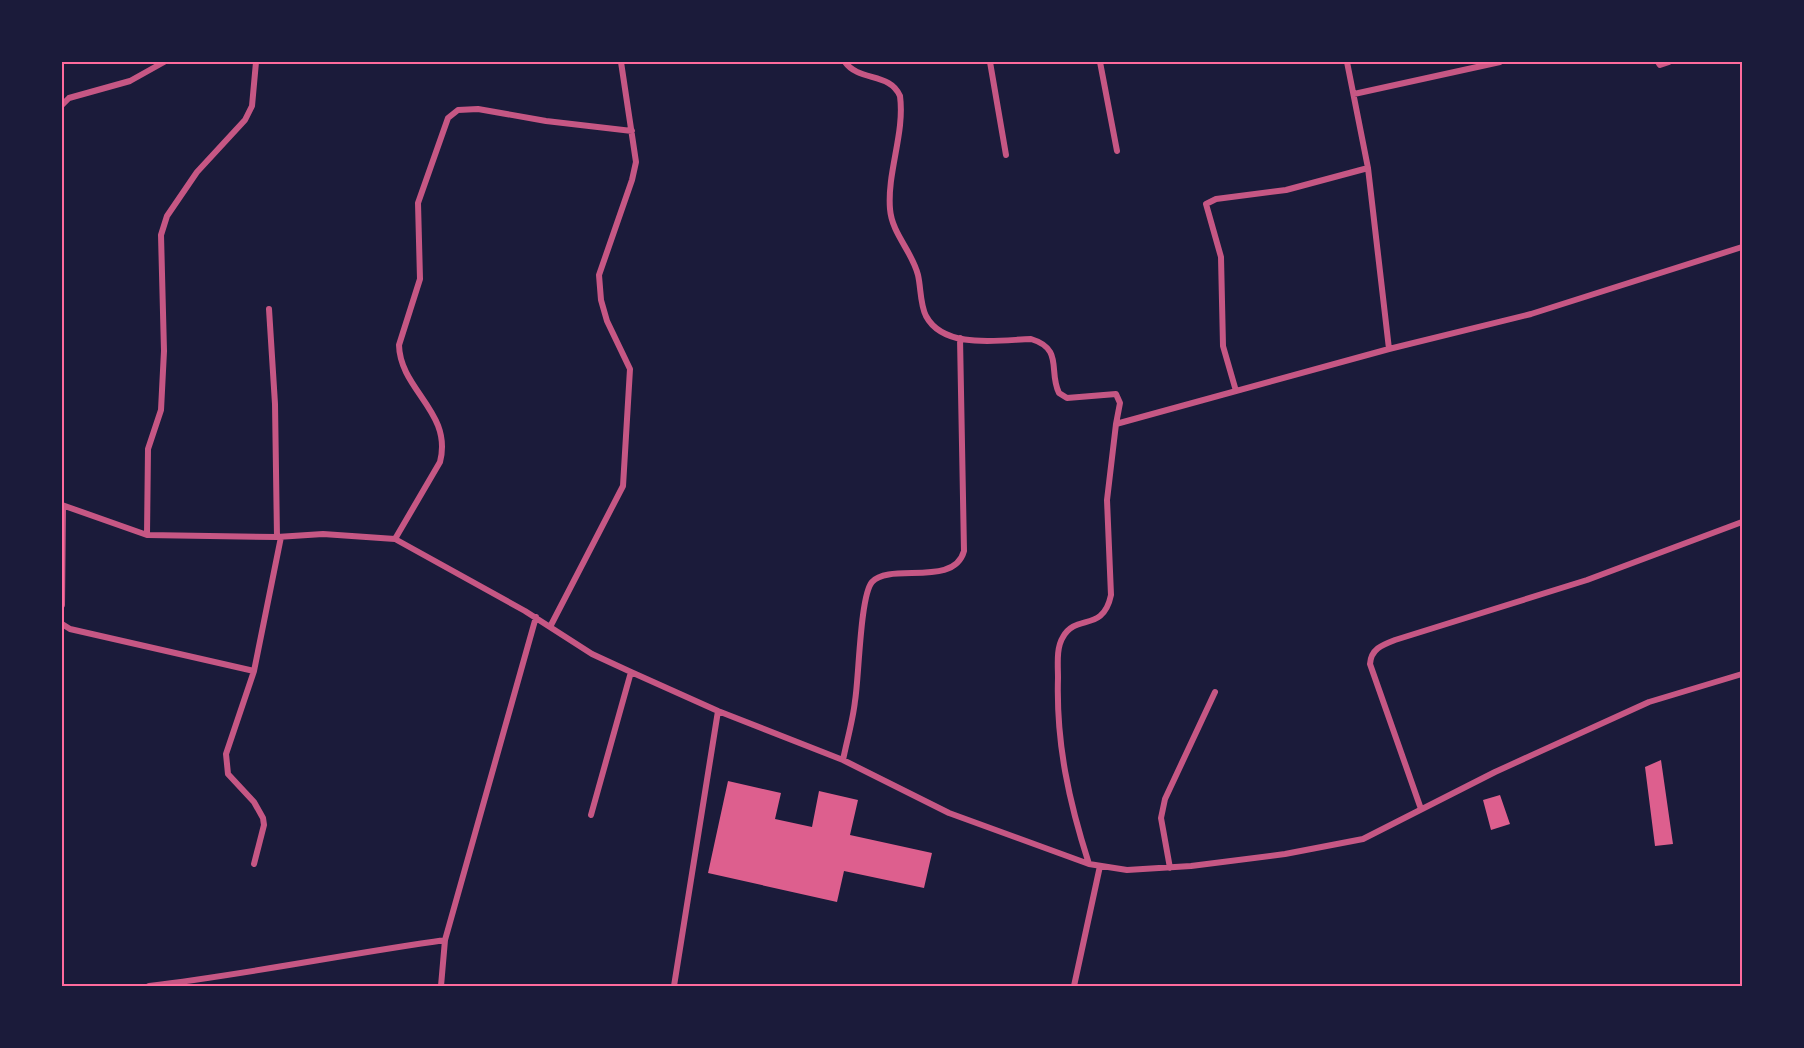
<svg xmlns="http://www.w3.org/2000/svg" width="1804" height="1048" font-family="Inter,sans-serif">
<style>
.building{fill:#dd5f8e}
.lines{fill:none;stroke-linecap:round;stroke-linejoin:round}
.minor{stroke:#c65784;stroke-width:6}
.neatline{fill:none;stroke:#ff6b9d;stroke-width:2}
</style>
<rect width="100%" height="100%" fill="#1b1b3a"/>
<path class="building" d="M1661,760L1673,844L1655,846L1645,767Z
M728,781L781,793L775,819L812,827L819,791L858,800L850,835L932,853L924,888L844,871L837,902L708,873Z
M1500,795L1510,824L1491,830L1483,800Z"/>
<g class="lines">
<path class="minor" d="M845,62C859,82 890,72 900,96C905,133 887,172 890,209C892,234 912,251 918,275C921,288 920,304 926,316C944,350 1000,340 1031,339C1064,349 1048,371 1059,393L1067,398L1116,394L1120,403L1116,424
M990,62L1006,155
M1100,62L1117,151
M1347,62L1368,168L1389,349
M1658,62L1660,65L1669,62
M1354,94L1500,62
M62,105L69,98L130,81L164,62
M269,309L275,404L277,537
M1236,391L1223,346L1221,257L1206,204L1216,199L1286,190L1368,168
M62,505L147,535L277,537L323,534L395,539L525,611L592,654L631,672L718,711L843,760L949,813L1089,864L1127,870L1191,866L1285,854L1363,839L1495,772L1649,702L1742,674
M147,535L148,449L161,410L164,351L161,235L167,216L197,172L245,120L252,106L256,62
M395,539L440,462C453,412 400,390 399,345L420,279L418,203L448,118L458,110L478,109L546,121L632,131
M62,605L63,506
M62,624L70,629L254,671
M550,627L623,486L630,369L607,321L601,300L599,275L632,180L636,162L621,62
M843,760C847,740 853,720 855,701C859,678 860,596 872,582C890,562 954,588 964,551L960,338
M1421,809L1370,664C1371,649 1382,645 1395,640L1587,580L1742,522
M591,815L631,672
M254,864L264,825L263,818L254,802L228,774L226,754L254,671L281,537
M1089,864C1069,802 1056,743 1058,678C1058,665 1056,648 1063,637C1076,613 1103,633 1111,595L1107,500L1116,424L1389,349L1531,314L1742,247
M1170,868L1161,818L1165,799L1215,692
M149,986C248,974 346,954 445,940
M441,986L445,940L536,617
M674,986L718,711
M1074,986L1100,866"/>
</g>
<rect width="1804" height="1048" fill="none" stroke="#1b1b3a" stroke-width="126"/>
<rect x="63" y="63" width="1678" height="922" class="neatline"/>
</svg>
